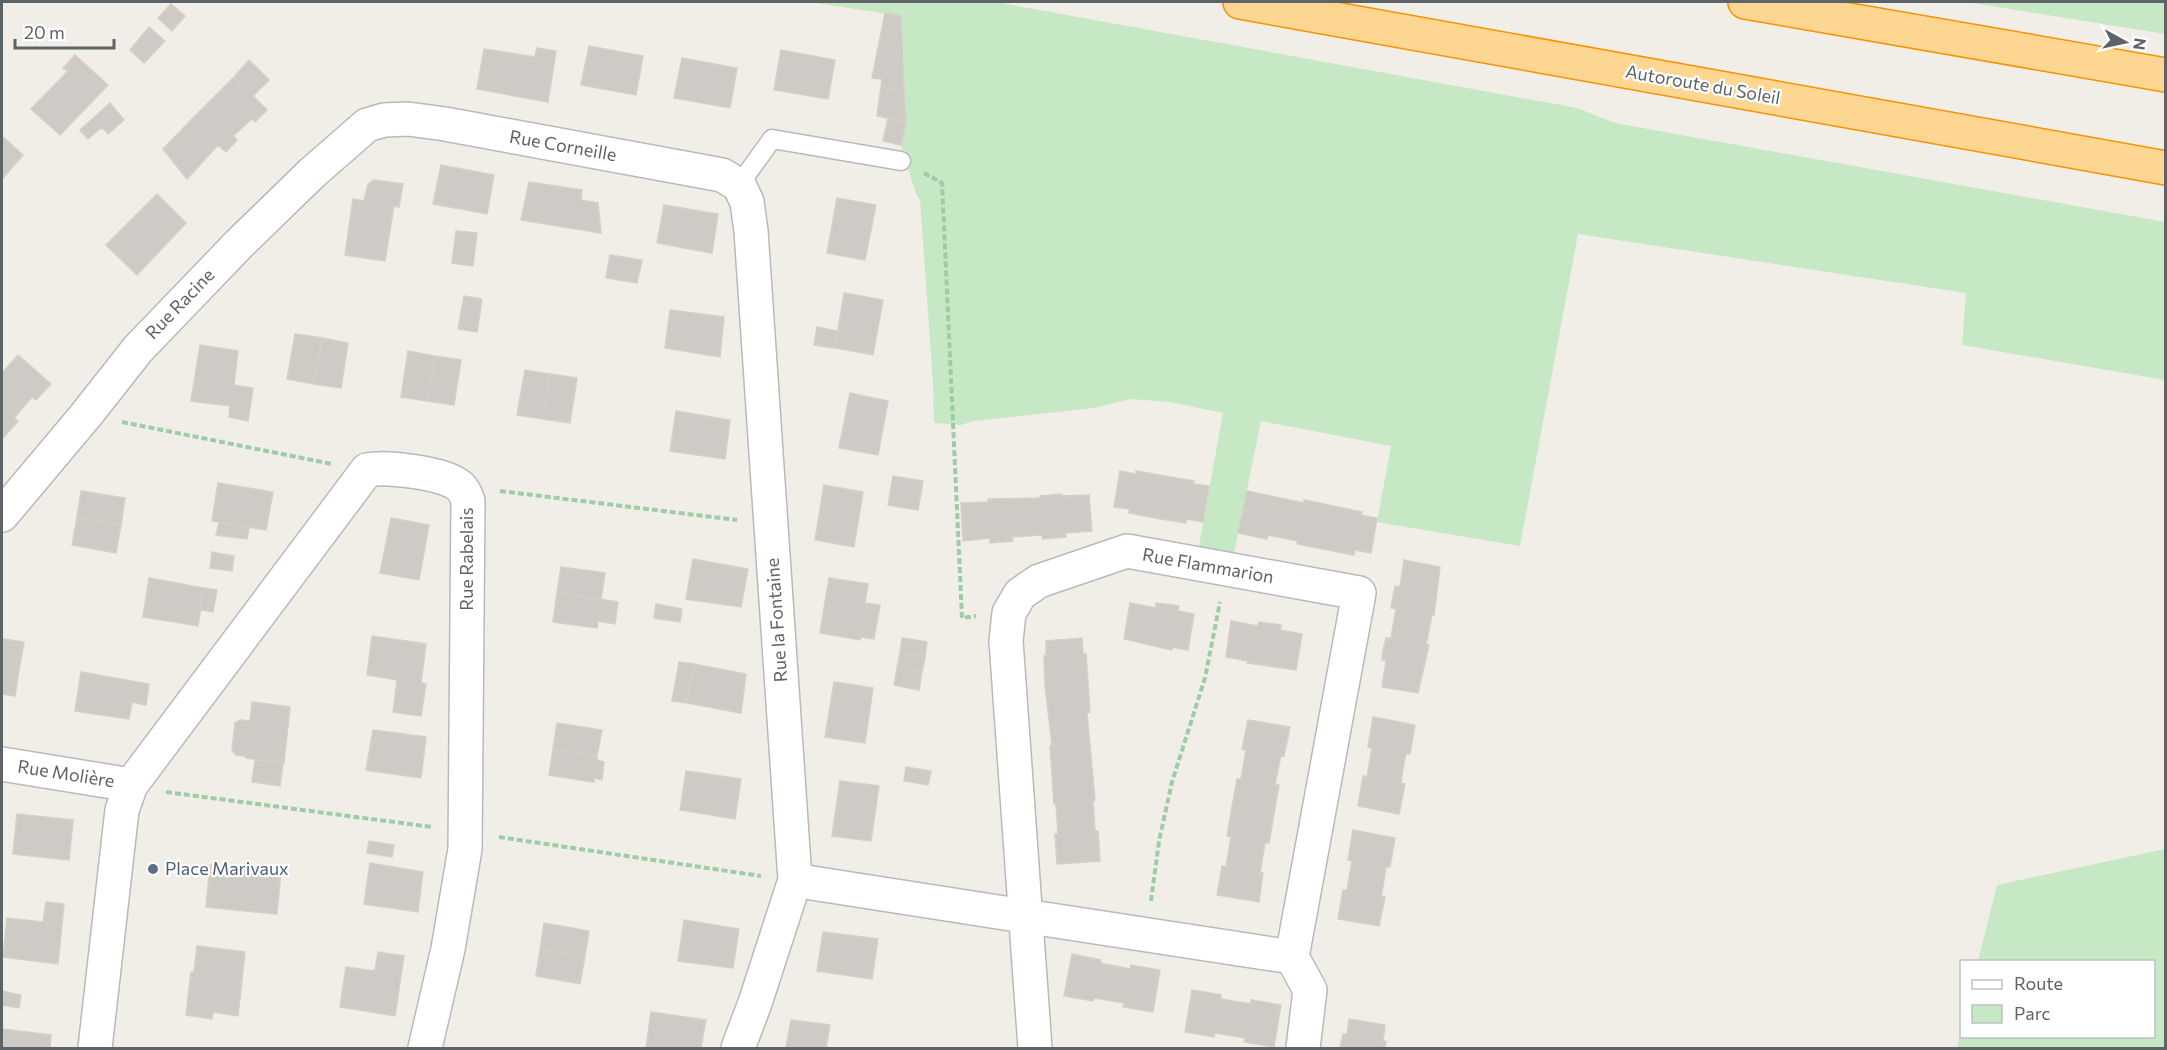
<svg xmlns="http://www.w3.org/2000/svg" width="2167" height="1050" font-family="Commissioner,sans-serif">
<style>
.green{fill:#c7e8c4}
.building{fill:#cecbc6;stroke:#d6cfc5;stroke-width:1.5}
.lines{fill:none;stroke-linecap:round;stroke-linejoin:round}
.lane-casing{stroke:#b7babd;stroke-width:21}
.street-casing{stroke:#b7babd;stroke-width:36}
.highway-casing{stroke:#f89200;stroke-width:36}
.path{stroke:#9ecca6;stroke-width:4;stroke-dasharray:6 3;stroke-linecap:butt}
.lane{stroke:#fff;stroke-width:18}
.street{stroke:#fff;stroke-width:33}
.highway{stroke:#fdd791;stroke-width:33}
.service-dot{fill:#5c6f8a;stroke:#fff;stroke-width:2}
.labels{text-anchor:middle;stroke-width:4.5;stroke-linejoin:round;paint-order:stroke}
.street-label{font-size:18px;fill:#5e6367;stroke:#fff}
.service-label{font-size:18px;fill:#4e5e75;stroke:#fff;text-anchor:start}
</style>
<rect width="100%" height="100%" fill="#f1eee7"/>
<path class="green" d="M810,2H996L1577,108L1615,123L2165,222V380L1962,345L1966,293L1578,234L1520,546L1377,522L1391,446L1261,421L1234,553L1199,546L1223,413L1170,402L1131,399L1094,408L974,421L961,425L934,423L933,383L920,200L916,194L901,145L906,122L901,16Z
M1966,2H2165V34Z
M2165,849V1048H1957L1961,1030L1962,1036H2154V962L1978,961L1997,885Z"/>
<path class="building" d="M171,4L185,16L172,31L158,18Z
M885,13L901,16L904,92L881,87L882,79L872,78Z
M149,27L165,41L144,63L130,50Z
M589,46L643,56L636,95L581,85Z
M537,48L556,51L548,102L477,89L484,49L535,57Z
M781,50L835,60L828,99L774,90Z
M75,55L108,85L60,135L31,109L68,71L63,68Z
M682,58L737,68L730,108L674,98Z
M249,60L269,80L253,96L267,110L255,122L252,119L233,136L237,140L226,152L218,145L187,179L163,149L192,119L199,126L240,83L234,77Z
M234,77L240,83L199,126L192,119Z
M881,87L904,92L906,122L877,116Z
M110,103L124,120L108,134L102,127L88,139L80,130Z
M888,118L906,122L901,145L883,141Z
M2,136L23,155L2,179Z
M441,165L494,175L487,214L433,204Z
M374,180L403,184L399,207L394,206L385,261L345,255L353,199L364,201L368,184Z
M529,182L582,190L581,200L598,203L601,233L521,220Z
M157,194L186,223L137,275L106,245Z
M837,198L876,205L865,260L827,253Z
M664,205L718,214L712,253L657,243Z
M456,231L477,233L473,266L452,263Z
M610,255L642,260L637,283L606,278Z
M844,293L883,300L873,355L835,348Z
M464,296L482,299L477,332L458,329Z
M670,310L724,317L720,357L665,348Z
M817,327L838,331L835,348L814,345Z
M295,334L322,338L314,384L287,379Z
M322,338L348,343L341,388L314,384Z
M200,345L238,351L234,385L253,388L248,421L229,417L230,406L191,401Z
M408,351L435,356L427,401L401,397Z
M18,355L51,384L36,400L32,397L25,405L14,418L18,421L2,439V373Z
M435,356L461,360L454,405L427,401Z
M525,370L550,374L543,419L517,415Z
M550,374L577,378L570,423L543,419Z
M850,393L888,401L878,455L839,448Z
M676,411L730,420L725,459L670,451Z
M1120,471L1136,474V471L1194,481L1193,484L1209,486L1203,522L1187,519L1186,523L1161,519L1129,513L1130,509L1114,507Z
M893,476L923,481L918,510L888,505Z
M218,483L273,492L266,530L212,521Z
M824,485L863,492L854,547L815,540Z
M81,491L125,498L121,525L77,517Z
M1247,491L1304,503V500L1362,512L1361,515L1377,518L1371,553L1355,550L1354,555L1297,544L1298,541L1268,535L1267,539L1238,533Z
M1062,494L1063,496L1089,495L1092,531L1065,533L1066,537L1043,539L1042,535L1012,537L1013,541L990,543V538L963,541L961,503L988,502V499L1040,498V496Z
M77,517L121,525L116,553L72,545Z
M391,518L429,525L419,580L380,573Z
M219,522L249,527L247,539L216,535Z
M212,552L234,556L232,571L210,568Z
M693,559L748,569L741,607L686,599Z
M1404,560L1440,567L1434,615H1432L1426,645H1429L1418,693L1382,687L1386,661L1382,660L1383,651L1386,638H1391L1396,609L1391,608L1395,586L1400,587Z
M561,567L605,573L601,600L557,593Z
M149,578L204,588L198,626L143,617Z
M829,578L868,584L865,603L880,605L874,639L861,637L860,640L820,633Z
M204,588L217,590L213,612L200,610Z
M557,593L618,602L615,624L598,621L597,628L553,622Z
M1130,603L1156,608V603L1179,606L1178,611L1194,614L1188,650L1172,647V650L1124,639Z
M656,604L682,609L680,622L654,618Z
M1231,621L1258,626L1259,622L1281,625L1280,630L1302,634L1296,670L1247,663L1248,661L1226,657Z
M372,636L426,644L421,683L426,684L421,716L393,712L397,680L367,675Z
M902,638L927,642L925,657L900,653Z
M1082,638L1083,654H1086L1090,712L1087,713L1095,800L1093,801L1095,831H1098L1100,861L1057,864L1055,834H1058L1056,804H1054L1050,746H1052L1045,685L1044,656H1046V641Z
M2,639L24,642L19,670L2,667Z
M900,653L925,657L922,672L897,668Z
M679,662L694,664L687,703L672,701Z
M694,664L746,674L741,713L687,703Z
M2,667L19,670L15,696L2,694Z
M897,668L922,672L919,690L894,685Z
M81,672L149,684L146,705L132,702L129,719L75,711Z
M834,682L873,688L865,743L825,737Z
M252,702L290,707L284,763L246,758L245,756L236,755L232,750L235,723L240,720L250,721Z
M1373,717L1415,725L1410,754H1406L1403,768L1401,783L1405,784L1399,814L1358,806L1363,776L1367,777L1372,748L1368,747Z
M1248,720L1290,727L1284,756L1281,755L1275,785H1279L1269,843H1265L1260,872L1263,873L1259,902L1217,895L1222,866L1226,867L1231,837L1227,836L1237,779H1241L1246,750L1242,749Z
M557,723L602,730L597,756L553,749Z
M373,730L426,737L421,778L366,770Z
M553,749L597,756V760L604,762L602,780L594,778V782L549,775Z
M255,760L283,763L280,786L252,782Z
M906,767L931,771L928,785L904,781Z
M686,771L741,779L735,819L680,810Z
M840,781L879,786L871,841L832,836Z
M17,814L73,820L69,860L13,854Z
M1353,830L1395,838L1390,867H1386L1384,880L1381,897H1385L1379,926L1338,919L1343,890H1347L1352,861L1348,860Z
M369,841L394,845L392,857L367,853Z
M370,863L423,872L418,912L364,904Z
M210,865L281,872L277,914L206,907Z
M46,902L64,904L58,964L3,957L7,918L43,922Z
M684,920L739,929L733,968L678,961Z
M544,923L589,931L585,956L540,950Z
M823,932L878,939L872,979L817,971Z
M197,946L245,952L238,1016L213,1012L212,1019L186,1015L191,972H194Z
M540,950L585,956L580,984L536,976Z
M378,952L404,956L395,1016L340,1007L346,967L375,971Z
M1072,954L1101,960L1100,963L1130,969L1131,965L1160,970L1153,1012L1123,1007L1124,1003L1107,1000L1094,998L1093,1001L1064,996Z
M1192,990L1221,995V999L1251,1004V1000L1281,1005L1274,1047L1244,1042L1245,1038L1228,1035L1215,1033L1214,1037L1185,1032Z
M2,991L21,995L19,1008L2,1005Z
M651,1012L706,1020L701,1048H646Z
M1349,1019L1385,1025L1383,1041H1386L1385,1048H1340L1343,1034H1347Z
M791,1020L830,1025L826,1048H786Z
M2,1029L51,1035L50,1048H2Z"/>
<g class="lines">
<g class="lane-casing">
<path id="lane" d="M739,185L772,139L901,161"/>
</g>
<g class="street-casing">
<path id="street" d="M2,515L86,415L138,349L238,245L312,173L367,125L384,120L408,119L445,124L722,175L739,185L747,202L751,231L795,880L755,1003L738,1048
M2,764L131,785
M795,880L812,883L998,912C1096,927 1194,942 1292,957L1359,593L1127,551L1039,581L1020,594L1009,613L1006,641L1035,1048
M1292,957L1310,990L1303,1048
M95,1048L122,810L131,785L367,470C386,466 443,473 458,485C463,488 466,495 468,501L465,849L448,949L425,1048"/>
</g>
<g class="highway-casing">
<path id="highway" d="M1240,2L2166,168
M1745,2L2166,75"/>
</g>
<path class="path" d="M924,173L942,183L962,618L976,616
M122,422L332,464
M500,491L737,520
M166,792L432,827
M499,837L761,876
M1151,901L1159,841L1172,782L1205,678L1220,602"/>
<use href="#lane" class="lane"/>
<use href="#street" class="street"/>
<use href="#highway" class="highway"/>
</g>
<circle class="service-dot" cx="153" cy="869" r="6"/>
<g class="labels">
<g class="street-label">
<text transform="translate(1703 85) rotate(10)" y="6">Autoroute du Soleil</text>
<text transform="translate(563 146) rotate(10)" y="6">Rue Corneille</text>
<text transform="translate(180 304) rotate(-46)" y="6">Rue Racine</text>
<text transform="translate(467 559) rotate(-90)" y="6">Rue Rabelais</text>
<text transform="translate(1208 566) rotate(10)" y="6">Rue Flammarion</text>
<text transform="translate(777 620) rotate(-94)" y="6">Rue la Fontaine</text>
<text transform="translate(66 774) rotate(9)" y="6">Rue Molière</text>
</g>
<g class="service-label">
<text x="165" y="875">Place Marivaux</text>
</g>
</g>
<rect width="2167" height="1050" fill="none" stroke="#5e6367" stroke-width="6"/>
<rect x="1960" y="960" width="195" height="78" fill="#ffffff" stroke="#bfc1c2" stroke-width="1.5"/>
<rect x="1972" y="980" width="30" height="9" fill="#ffffff" stroke="#bfc1c2" stroke-width="1.5"/>
<text x="2014" y="990" font-size="18" fill="#5e6367">Route</text>
<rect x="1972" y="1005" width="30" height="18" fill="#c7e8c4" stroke="#bfc1c2" stroke-width="1.5"/>
<text x="2014" y="1020" font-size="18" fill="#5e6367">Parc</text>
<g transform="translate(2125 42) rotate(98)" stroke="#ffffff" stroke-width="4.5" paint-order="stroke">
<path d="M0-4.5L10 22L0 15L-10 22Z" fill="#5e6367"/>
<text y="-9" font-size="16" font-weight="bold" text-anchor="middle" fill="#5e6367">N</text>
</g>
<path d="M15 39v9h99v-9" fill="none" stroke="#5e6367" stroke-width="3"/>
<text x="24" y="39" font-size="18" fill="#5e6367" stroke="#ffffff" stroke-width="4.5" paint-order="stroke">20 m</text>
</svg>
